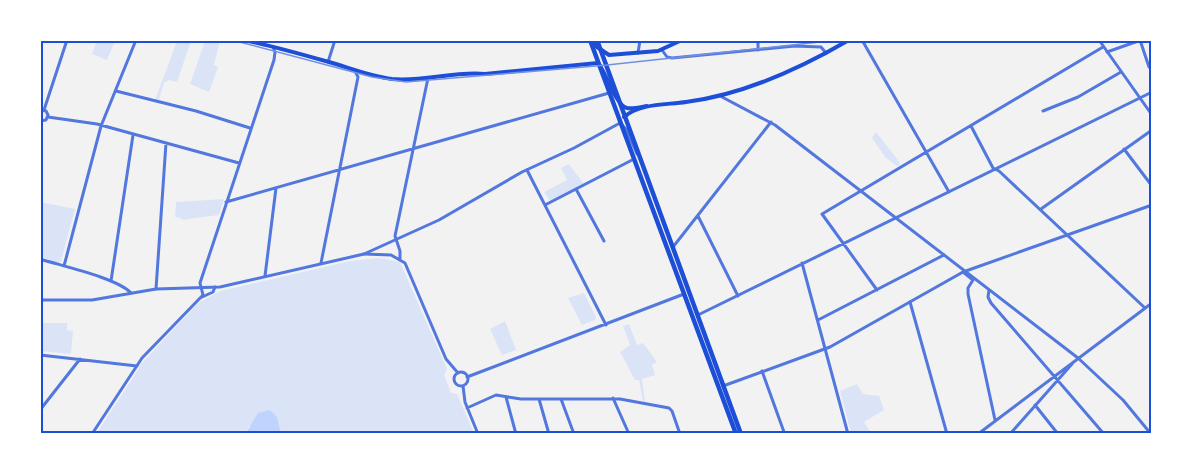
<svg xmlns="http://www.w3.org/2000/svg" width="1192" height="474" font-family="'DejaVu Sans',sans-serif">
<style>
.green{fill:#dbe4f7}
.water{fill:#bfd3fe}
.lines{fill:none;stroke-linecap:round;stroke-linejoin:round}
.minor{stroke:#5277de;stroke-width:3}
.tertiary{stroke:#5277de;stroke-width:3}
.secondary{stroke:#1d4ed8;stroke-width:4}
.primary{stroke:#1d4ed8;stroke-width:4.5}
.tram{stroke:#7290e2;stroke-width:1.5}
.neatline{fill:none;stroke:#1d4ed8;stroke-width:2}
</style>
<rect width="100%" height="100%" fill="#f2f2f2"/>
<path class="green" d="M97,41H115L107,60L92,54Z
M177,41H191L177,82L169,80L164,83L159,100L170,102L169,104L155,100Z
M205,41H220L214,65L218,67L209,92L190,84Z
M876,132L898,160L900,165L897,166L886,158L872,138Z
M569,164L584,184L550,201L544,192L567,180L561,168Z
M224,199L219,215L181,220V218L175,217L176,202Z
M40,202L75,209L61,261L58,263L41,257Z
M379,258L400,262L447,369L444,375L451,393L457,394L474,433H281L277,417L249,426L246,433L96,434L138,370L140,365L198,303L220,291L350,261Z
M584,293L596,317L595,320L582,325L568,298Z
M505,321L516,350L502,355L490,329Z
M41,323H67V330L73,331L71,354L41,351Z
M629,324L637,345L643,343L657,362L652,365L655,375L642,379L645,402L643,401L639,380H635L620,352L630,345L623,326Z
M857,384L863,394L879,396L884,410L864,422L871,433H851L840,391Z"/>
<path class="water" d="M270,410L277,417L281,433H246L258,413Z"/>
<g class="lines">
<path class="minor" d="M862,40L949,192
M1140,40L1149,67
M1107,52L1141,40
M638,53L640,40
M328,62L335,40
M116,91L196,111L250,128
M40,110L46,111L48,115L46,120L40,121
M44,110L67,40
M1043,111L1078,97L1121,72
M48,117L97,124L239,163
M971,126L993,168L999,171L1145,308
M1124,149L1152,186
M527,170L606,325
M576,189L604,241
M226,202L609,93
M545,205L634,159
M1041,209L1152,130
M698,216L738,296
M673,247L771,122
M364,254L391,255L405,263L446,359L458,373
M40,259C62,266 117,278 131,293
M400,259V251L395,236L428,78
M321,263L358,77L355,71
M802,263L848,434
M64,266L101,126L136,40
M963,272L973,280L968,288V294L995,420
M265,276L276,188
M111,281L133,135
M156,289L166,143
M877,290L822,214L1103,47
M989,290L988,297L991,303L1104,434
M200,298L213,292L215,287
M910,302L947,434
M698,315L1152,92
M818,320L944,255
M40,355L137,366
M762,371L784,432
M454 379a7 7 0 1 1 14 0a7 7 0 1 1-14 0Z
M467,377L684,294
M463,386L465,402L478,434
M506,397L516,434
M613,398L629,434
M539,399L549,434
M561,399L574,434
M1035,405L1058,434
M467,408L496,395L521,399H620L669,408L672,411L680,434
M40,410L80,359
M92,434L142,358L203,295L200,283L274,60L275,52L273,47
M978,434L1152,303
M1010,434L1072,364"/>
<path class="tertiary" d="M1099,40L1152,115
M662,50L667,57L672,58L795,46L821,47L826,53
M758,50V40
M722,97L775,125L1078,358L1123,400L1151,434
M40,300H92L156,289L220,287L364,254L439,220L522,172L574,148L620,123L626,129L637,154
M723,386L830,347L963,272L1152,205"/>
<path class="secondary" d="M244,40C273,46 301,54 329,62C350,68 370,76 392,79C423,82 454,71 485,74L598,63C607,74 616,106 627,108C633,109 641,107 647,106
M593,40L597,47L609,55
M609,55L658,51L682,40
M624,117C640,103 666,105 686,102C741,95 801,68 849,40"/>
<path class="primary" d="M590,40L736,434
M597,40L741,434"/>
<path class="tram" d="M232,40L372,77L406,82L607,65L838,40"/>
</g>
<rect width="1192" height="474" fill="none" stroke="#ffffff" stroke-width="84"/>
<rect x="42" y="42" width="1108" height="390" class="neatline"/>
</svg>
